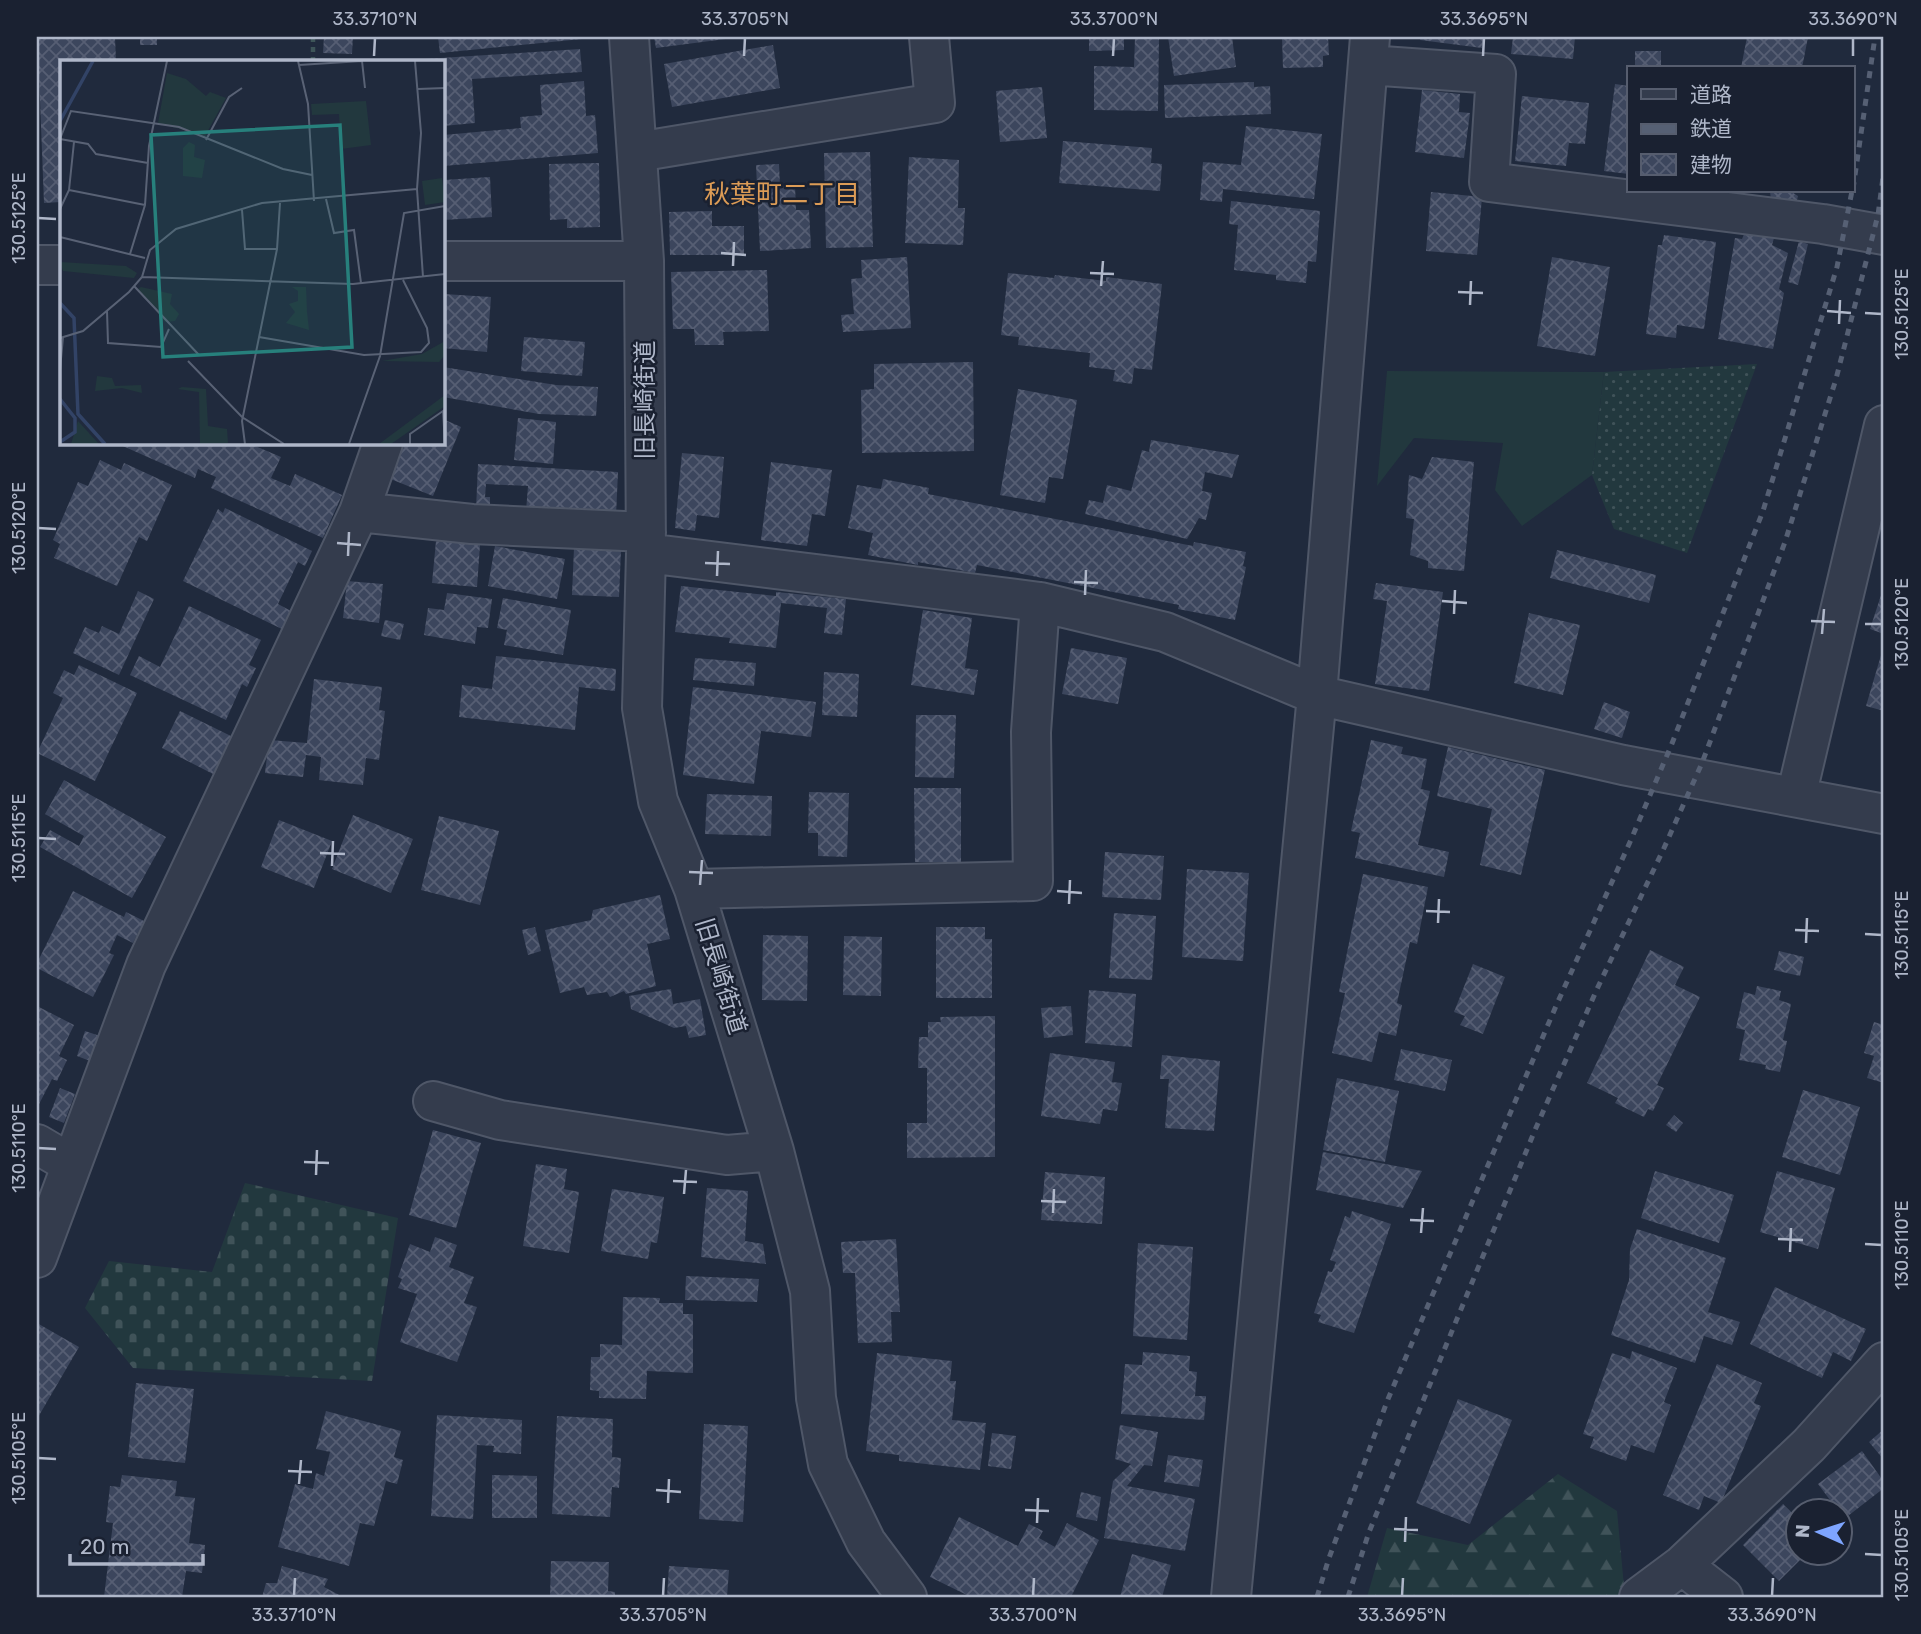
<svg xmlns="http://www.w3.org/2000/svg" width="1921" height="1634" font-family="Rubik,'Noto Sans JP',sans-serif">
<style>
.grass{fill:#22383e}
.forest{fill:url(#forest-firs)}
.cemetery{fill:url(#cemetery-stones)}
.garden{fill:url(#garden-dots)}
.building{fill:url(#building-cross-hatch)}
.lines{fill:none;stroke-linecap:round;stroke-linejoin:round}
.minor-casing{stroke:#4f5768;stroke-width:42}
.path{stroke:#3d5458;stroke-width:4.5;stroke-dasharray:5 5;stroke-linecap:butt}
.minor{stroke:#343c4d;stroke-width:38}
.rail{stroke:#566074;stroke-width:5;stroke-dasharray:7 7;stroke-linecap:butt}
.ticks{fill:none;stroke:#afb7c9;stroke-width:2.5}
.labels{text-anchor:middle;stroke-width:5;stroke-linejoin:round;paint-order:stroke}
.street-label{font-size:24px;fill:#afb7c9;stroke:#1a2131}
.neighbourhood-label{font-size:26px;fill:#dd9c56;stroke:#1a2131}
.inset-river{fill:none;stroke:#324366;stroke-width:3.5}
.inset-road{fill:none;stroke:#596275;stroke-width:2}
.view{fill:#27807c;fill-opacity:0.15;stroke:#27807c;stroke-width:3.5}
.inset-edge{fill:none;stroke:#afb7c9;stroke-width:3.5}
.neatline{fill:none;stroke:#afb7c9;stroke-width:2.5}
.ticks-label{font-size:18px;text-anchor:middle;fill:#afb7c9}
</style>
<defs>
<pattern id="forest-firs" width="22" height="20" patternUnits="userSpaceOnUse" patternTransform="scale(1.75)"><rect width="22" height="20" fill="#22383e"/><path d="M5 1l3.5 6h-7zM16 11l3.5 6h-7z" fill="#405359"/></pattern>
<pattern id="cemetery-stones" width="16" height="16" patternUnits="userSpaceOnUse" patternTransform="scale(1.75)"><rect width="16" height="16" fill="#22383e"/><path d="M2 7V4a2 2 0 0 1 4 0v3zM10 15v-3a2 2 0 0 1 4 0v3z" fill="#405359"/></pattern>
<pattern id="garden-dots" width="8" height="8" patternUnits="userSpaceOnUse" patternTransform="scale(1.75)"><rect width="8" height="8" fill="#22383e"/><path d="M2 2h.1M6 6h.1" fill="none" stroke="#405359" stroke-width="1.8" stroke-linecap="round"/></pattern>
<pattern id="building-cross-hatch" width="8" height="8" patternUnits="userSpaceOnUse" patternTransform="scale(1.75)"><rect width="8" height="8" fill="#3c465d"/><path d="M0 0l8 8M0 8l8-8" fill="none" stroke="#565e73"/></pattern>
</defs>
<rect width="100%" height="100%" fill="#202a3d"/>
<path class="grass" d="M1387,371L1604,372L1592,475L1522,526L1495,490L1503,443L1414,438L1377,486Z"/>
<path class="forest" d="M1558,1474L1617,1511L1625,1597H1367L1387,1528L1468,1545Z"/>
<path class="cemetery" d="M245,1183L398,1218L372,1381L133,1368L85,1308L109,1261L212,1272Z"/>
<path class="garden" d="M1757,364L1687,553L1614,529L1592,475L1604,372Z"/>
<path class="building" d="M37,37H115L116,61H61V202L44,203L39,74H37Z
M140,37H157V45H140Z
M324,37H353L352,54L323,53Z
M438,37H581L582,39L440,53Z
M654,37H732L733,38L656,48Z
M1089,37H1124V50L1089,51Z
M1135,37H1159L1158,111L1094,110V66L1134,67Z
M1168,37H1232L1236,67L1174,76Z
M1282,37H1328L1329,55L1323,56V67L1283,68Z
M1421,37H1484L1482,48L1420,40Z
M1513,37H1575L1573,59L1511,54Z
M1747,37H1808L1802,68H1741Z
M773,45L780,88L672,107L664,64Z
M580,49L582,72L472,79L475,123L443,126V61H425V59Z
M1635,51H1661V68H1635Z
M584,81L586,116L595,115L598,153L443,166V135L521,128L520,117L542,115L540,85Z
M1254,82V87L1270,86L1271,114L1165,118L1164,85Z
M1615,84L1629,86V174L1604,171Z
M1042,87L1047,138L1000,142L996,91Z
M1422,90L1460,94L1459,112L1470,113L1464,158L1415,152Z
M1522,96L1589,103L1585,144L1569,143L1566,166L1515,161Z
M1246,126L1322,134L1314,199L1223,189L1222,202L1200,200L1203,162L1241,165Z
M1063,141L1152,148L1151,163L1162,164L1160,191L1059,183Z
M870,152L873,247L826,248L824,153Z
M909,157L959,160L958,208H965L963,245L905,243Z
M599,163L600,227L567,228V219L550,220L549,164Z
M779,164L780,186L795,185L796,210H809L811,248L760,251L756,165Z
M490,177L492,217L443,220V180Z
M1770,191H1790L1798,196L1796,204L1771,201Z
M1431,192L1482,197L1477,255L1426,251Z
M1231,201L1320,211L1316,262L1308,261L1306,283L1276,280V275L1234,270L1238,225L1229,224Z
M712,211V226H744V255H670L669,212Z
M1745,232L1774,238L1772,245L1788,253L1779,289L1784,293L1773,349L1718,339L1735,238L1742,239Z
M1664,235L1716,242L1704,329L1677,325L1676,338L1646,334L1658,245H1662Z
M1799,241L1808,244L1798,285L1788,282Z
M907,257L911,328L843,332L841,315L854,314L851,279L862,278L861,260Z
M1552,257L1610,267L1595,356L1537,346Z
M767,270L769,331L723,332L724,345H695L694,329H673L671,272Z
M1008,273L1054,278L1055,275L1106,281V277L1162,284L1152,370L1134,368L1132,384L1113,381L1115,370L1089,367L1090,353L1018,345L1019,337L1001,335Z
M444,294L491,297L487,352L443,348Z
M524,337L585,342L582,376L521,371Z
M973,362L974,451L862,453L861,390L874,389V364Z
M443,367L556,385L598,387L596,416L539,414L443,397Z
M1018,389L1077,400L1063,479L1049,477L1045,503L1000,495Z
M518,418L556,422L553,464L514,460Z
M443,419L461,427L433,496L388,478L403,443H443Z
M1151,440L1239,455L1232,478L1205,472L1202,491L1212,493L1206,520L1199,518L1187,539L1085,514L1089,500L1103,503L1107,485L1131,491L1142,450L1149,452Z
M116,443H248L281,457L271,478L290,486L295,474L342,495L323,538L211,488L216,477L198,469L195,478Z
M682,453L724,457L719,518L697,515L695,531L675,528Z
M1432,457L1474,462L1464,571L1428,568V561L1410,555L1414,519L1406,518L1409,475L1422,479Z
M100,460L121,470L124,463L172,485L147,541L139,537L117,586L54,558L60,544L53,540L78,482L88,486Z
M771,462L832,470L825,516L812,514L807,546L761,540Z
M478,464L618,472L616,516L526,511L528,486L486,484L485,497H490V509H476Z
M883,479L929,488L928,494L1193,546L1194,542L1246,552L1243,566L1246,567L1235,620L1178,609L1179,605L977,565L975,573L918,562V565L868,555L873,533L848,528L857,485L881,489Z
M225,508L312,551L305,566L298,562L278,604L291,611L282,629L183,581L218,509L223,513Z
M436,541L480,545L477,587L432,583Z
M495,546L565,559L557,599L488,586Z
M574,548L621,550L619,597L572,595Z
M1557,550L1656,575L1649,603L1550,578Z
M347,581L383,584L379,623L343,618Z
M1376,583L1443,592L1429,691L1375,684L1387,601L1373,599Z
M681,586L776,596V592L846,599L842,635L824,633L827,608L781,603L776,648L729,643L730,638L675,632Z
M1884,586V634L1870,629Z
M138,591L154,599L119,675L73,653L85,627L99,633L102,626L119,634Z
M447,593L492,599L488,628L477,627L475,644L424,635L428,608L444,610Z
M503,598L571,610L563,655L504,645L507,630L497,628Z
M189,606L261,640L249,665L256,668L247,687L242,684L226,720L130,675L139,656L160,667Z
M923,610L972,618L965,668L978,670L974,695L911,685Z
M1529,613L1580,625L1563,695L1514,683Z
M385,620L404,624L400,640L381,636Z
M1884,645V711L1866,706Z
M1071,648L1127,658L1118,704L1062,694Z
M496,656L616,669L615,691L579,687L575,730L459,717L462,685L492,689Z
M695,658L756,663L754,686L693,680Z
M79,665L137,693L95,781L37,753L63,698L53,693L64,670L74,675Z
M824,672L859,674L857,717L822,715Z
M314,679L382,687L379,710L385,711L379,760L366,758L363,785L319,780L321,757L306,755L303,777L265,773L269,740L307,743Z
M693,687L816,702L811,737L761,731L754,784L683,775Z
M1604,702L1630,712L1622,738L1594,729Z
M180,711L233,737L215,775L162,748Z
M916,715H956L954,778L915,777Z
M1371,740L1403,747L1401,754L1427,759L1421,789L1430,791L1418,845L1449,852L1444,877L1355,858L1360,833L1351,831Z
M1448,747L1545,770L1521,875L1480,865L1492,809L1437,796Z
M64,780L166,837L132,898L40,847L50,830L79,846L84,836L45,814Z
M914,788H961V862H915Z
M809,792L849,793L847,857L818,856V833H808Z
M707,794L772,796L771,836L705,834Z
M353,815L413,839L391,893L332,869Z
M439,816L499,831L480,905L421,890Z
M279,820L332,841L314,888L261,867Z
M1105,852L1164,856L1161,900L1102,897Z
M1187,869L1249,873L1243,961L1182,957Z
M1363,874L1428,887L1417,944L1410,942L1397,1003L1402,1005L1396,1036L1379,1032L1372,1062L1332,1053L1345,993L1339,992Z
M73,891L124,917L126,912L144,921L133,943L117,935L109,953L114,955L93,997L37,968V963Z
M660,895L670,939L647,944L656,986L626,994L624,991L610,997L607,992L587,995L584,987L560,993L545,930L591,920L593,910Z
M1114,913L1156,916L1152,980L1109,978Z
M535,927L541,951L528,955L522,930Z
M936,927H985V939H992V998H936Z
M763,935L808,936L807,1001L762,1000Z
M844,936L882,937L881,996L843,995Z
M1650,950L1684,967L1675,985L1700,997L1657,1085L1664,1088L1653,1111L1648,1109L1644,1117L1615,1103L1618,1098L1587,1083Z
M1779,951L1804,957L1800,976L1774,970Z
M1473,964L1505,977L1483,1034L1460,1025L1465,1016L1454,1012Z
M1757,986L1781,991L1779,1000L1791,1004L1783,1040L1787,1041L1780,1072L1765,1069L1766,1065L1739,1060L1745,1030L1736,1028L1744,992L1755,995Z
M671,989L673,1004L700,999L706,1035L689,1038L686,1026L674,1028L631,1009L629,996Z
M1089,990L1136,994L1132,1047L1085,1043Z
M37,1006L74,1025L59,1056L67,1060L57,1081L52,1079L37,1108Z
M1071,1006L1073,1035L1044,1038L1041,1008Z
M995,1016V1157L907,1158V1123H927V1068H918L919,1037H928V1022H941L940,1017Z
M1874,1022L1884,1025V1083L1867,1078L1874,1056L1864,1053Z
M85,1031L100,1036L90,1061L77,1056Z
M1401,1049L1452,1060L1445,1091L1394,1080Z
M1050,1053L1115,1062L1112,1082L1122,1083L1117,1111L1103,1109L1100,1124L1041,1116Z
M1162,1055L1220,1061L1214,1131L1165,1128L1169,1079H1160Z
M1337,1078L1399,1091L1385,1162L1323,1150Z
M60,1088L75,1094L64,1123L49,1117Z
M1803,1090L1860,1107L1840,1175L1782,1157Z
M1674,1115L1683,1123L1676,1132L1666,1125Z
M433,1130L481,1143L456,1228L409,1215Z
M1323,1152L1422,1171L1403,1208L1316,1190Z
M536,1164L567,1169L564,1189L579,1192L569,1253L523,1246Z
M1655,1171L1734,1195L1719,1243L1641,1218Z
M1777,1171L1835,1188L1818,1249L1760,1232Z
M1045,1172L1105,1177L1102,1224L1041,1220Z
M707,1188L748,1191L745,1241L763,1244L766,1264L701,1257Z
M612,1189L664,1197L657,1243L651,1242L648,1259L601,1251Z
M1352,1211L1391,1224L1354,1333L1318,1322L1321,1315L1314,1313L1328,1271L1332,1272L1336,1262L1330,1260L1345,1216L1350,1218Z
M1637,1229L1726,1258L1708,1312L1740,1322L1732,1345L1704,1336L1695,1363L1611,1335L1629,1280L1630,1249Z
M435,1237L457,1245L449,1267L474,1277L464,1303L477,1307L457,1362L400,1342L417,1294L398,1288L402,1279L398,1277L410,1244L430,1252Z
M896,1239L900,1312H891L892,1342L858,1343L855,1273H843L841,1242Z
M1138,1243L1193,1247L1187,1340L1133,1336Z
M686,1276L759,1279L757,1302L685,1300Z
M1775,1287L1866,1329L1851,1361L1833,1352L1822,1378L1750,1344Z
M623,1297L660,1298L659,1303H683V1314H693V1373L647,1371L646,1399L599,1398V1391L590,1390L591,1357H600V1344L622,1345Z
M37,1323L79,1347L37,1419Z
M1632,1351L1677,1368L1664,1402L1671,1405L1654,1453L1631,1445L1626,1461L1590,1448L1594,1437L1583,1434L1612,1353L1630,1359Z
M1143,1352L1190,1356L1189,1371L1197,1372L1195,1396H1206L1204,1420L1121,1414L1125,1364L1142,1365Z
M877,1353L952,1361L950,1381H956L952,1420L986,1423L980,1470L899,1461V1455L866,1451Z
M1717,1364L1762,1383L1754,1403L1761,1406L1721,1503L1704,1496L1699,1510L1663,1495Z
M136,1383L194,1389L185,1463L128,1457Z
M1458,1399L1512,1420L1470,1524L1416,1503Z
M326,1411L401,1431L394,1457L403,1460L397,1484L386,1481L374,1526L360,1523L349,1566L278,1547L295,1484L313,1489L316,1473L324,1476L330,1452L316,1449Z
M437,1415L522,1420L521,1454L493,1452L494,1446L477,1445L473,1519L431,1516Z
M557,1416L613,1419L612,1457L621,1458L619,1488L612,1487L610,1517L552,1514Z
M704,1424L748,1426L743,1522L699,1519Z
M1120,1425L1158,1432L1152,1466L1144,1465L1127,1486L1195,1499L1185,1551L1104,1538L1113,1481L1131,1464L1115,1459Z
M1884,1429V1460L1869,1442Z
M992,1433L1016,1436L1011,1469L988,1466Z
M1862,1451L1884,1482V1488L1844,1519L1840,1512H1839L1818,1484Z
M1168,1455L1203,1460L1199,1487L1164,1482Z
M122,1475L177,1481L175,1496L195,1498L189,1543L205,1545L202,1573L186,1571L182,1597H104L113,1523L106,1522L110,1486L120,1487Z
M492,1475L537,1476V1518H492Z
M1081,1492L1101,1497L1097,1521L1076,1517Z
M1783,1504L1798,1519V1554H1806L1779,1581L1743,1545Z
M959,1517L1018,1546L1029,1524L1043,1531L1039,1538L1055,1547L1067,1523L1099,1540L1071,1597H971L930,1577Z
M1132,1554L1171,1565L1162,1597H1120Z
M551,1561L609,1562L608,1591L615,1592V1597H550Z
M282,1566L328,1579L324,1587L343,1597H262L266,1583H277Z
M669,1566L729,1570L727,1597H667Z"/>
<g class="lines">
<g class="minor-casing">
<path id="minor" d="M629,37L644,261L646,553L642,708L658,801L694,889L774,1151L810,1291L816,1398L828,1464L866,1542L907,1597
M1368,65L1496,74L1489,182L1823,224L1884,235
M637,152L935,103L929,37
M443,261H644
M37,265H61
M359,512L472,524L646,532
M646,553L1040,602L1165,632L1317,695L1623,765L1884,814
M1796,797L1884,425
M694,889L1033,881L1031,732L1040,602
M433,1101L500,1120L727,1155L774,1151
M37,1144L71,1164
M37,1258L146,965L359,512L383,443
M1682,1565L1723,1597
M1231,1597L1317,695L1370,37
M1639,1597L1682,1565L1809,1445L1884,1362"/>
</g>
<path class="path" d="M313,37V61"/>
<use href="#minor" class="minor"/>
<path class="rail" d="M1853,189L1875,37
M1317,1597L1329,1558L1388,1399L1556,1006L1630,842L1671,746L1763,511L1837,267L1852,191
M1348,1597L1369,1532L1535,1130L1597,989L1664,848L1702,763L1785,542L1836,379L1878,215L1884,170"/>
</g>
<path class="ticks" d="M374,56L375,38M744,56L745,38M1113,56L1114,38M1483,56L1484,38M1853,56V38M38,218L56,219M721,253L746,255M733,266L734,242M1090,273L1114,274M1101,286L1103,261M1458,292L1483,293M1470,305L1471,281M1827,311L1851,313M1865,313L1882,314M1839,324L1840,300M38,528L56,529M337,543L361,545M348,556L349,532M705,563L730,564M717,576L718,551M1074,582L1098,583M1085,595L1086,570M1442,601L1467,603M1454,614L1455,590M1811,621L1835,622M1865,624H1882M1822,634L1824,609M38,838L56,839M320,853L345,854M332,866L333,841M689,872L713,873M700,885L702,860M1057,891L1082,893M1069,904L1070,880M1426,911L1450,912M1438,923L1439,899M1795,930L1819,931M1865,934L1882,935M1806,943L1807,918M38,1148L56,1149M304,1162L329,1163M316,1175L317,1150M673,1181L697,1182M684,1194L686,1170M1041,1201L1066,1202M1053,1213L1054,1189M1410,1220L1434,1221M1421,1233L1423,1208M1778,1239L1803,1240M1865,1244L1882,1245M1790,1252L1791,1228M38,1458L56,1459M288,1471L312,1472M299,1484L301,1460M656,1490L681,1492M668,1503L669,1479M1025,1510L1049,1511M1037,1523L1038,1498M1394,1529L1418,1530M1405,1542L1406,1517M1865,1554L1882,1555M294,1596L295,1578M663,1596L664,1578M1033,1596L1034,1578M1402,1596L1403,1578M1772,1596L1773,1578"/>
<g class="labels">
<g class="street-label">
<text transform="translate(645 400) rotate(-90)" y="8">旧長崎街道</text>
<text transform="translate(721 976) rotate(73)" y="8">旧長崎街道</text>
</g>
<g class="neighbourhood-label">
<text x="782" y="203">秋葉町二丁目</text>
</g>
</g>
<g transform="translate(60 60)">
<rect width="385" height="385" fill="#202a3d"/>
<path d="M306,41L311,85L281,89L279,54L252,55L251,44ZM0,202L66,206L77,213L74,218L3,211ZM232,227H246L247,252H235L229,244L238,241V231ZM385,281V295L379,302L322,301L362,294ZM122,327L146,329L148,366L167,369L168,383L140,384L139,332L118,329ZM385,335V346L331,384H319Z" fill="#22383e"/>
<path d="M81,227L112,234L110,244L119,254L115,261L105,262L78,229ZM37,316L52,318L55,326L81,325L82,333L62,328L35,331Z" fill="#22383e"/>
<path d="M129,82L135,85L134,97L145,100L142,118L123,116V88Z" fill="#22383e"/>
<path d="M107,13L126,19L146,36L150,32L166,38L145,76L98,63ZM382,118L385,142L365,145L362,121ZM18,361L39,384H11Z" fill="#22383e"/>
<path d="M235,252H247L249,270L226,263Z" fill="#22383e"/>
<path class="inset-river" d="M0,61L33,1M0,243L14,258L18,354L45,384M0,339L15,358V372L0,382"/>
<path class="inset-road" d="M238,1L248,44L254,141M302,1L305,28M355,1L361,73L357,129L363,217M239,5L302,1M358,29L385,28M0,79L11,51L119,67L223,109L252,115M0,79L28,84L36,94L88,103M146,80L169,37L182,28M9,130L85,145M266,139L274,173L294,170L301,223M0,149L9,130L14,82M182,150L185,189H217M0,177L85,198M70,194L85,145L89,86L107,1M82,217L293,224L385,214M74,226L139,295M47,251L48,283L101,287L109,269M199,277L304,295L361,292L369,283L367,268L343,220M0,278L23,271L69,232L82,217L90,190L116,169L202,143L357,129M128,301L182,357L224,384M0,310L3,277M185,384L182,361L217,189L220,143M289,384L320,296L344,153L385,146M350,384V374L383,351L385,384"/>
<path class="view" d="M280,65L292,287L103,297L91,75Z"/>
<rect width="385" height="385" class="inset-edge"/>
</g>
<rect width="1921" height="1634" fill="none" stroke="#1a2131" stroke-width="77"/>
<rect x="1627" y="66" width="228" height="126" fill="#1a2131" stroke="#565d6e" stroke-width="2"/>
<rect x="1641" y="89" width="35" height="10" fill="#343c4d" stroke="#565d6e" stroke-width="2"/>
<text x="1690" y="102" font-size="21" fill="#afb7c9">道路</text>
<rect x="1641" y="124" width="35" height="10" fill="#566074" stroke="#565d6e" stroke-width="2"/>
<text x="1690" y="136" font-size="21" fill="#afb7c9">鉄道</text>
<rect x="1641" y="154" width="35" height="21" fill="url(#building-cross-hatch)" stroke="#565d6e" stroke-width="2"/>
<text x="1690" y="172" font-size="21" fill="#afb7c9">建物</text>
<g transform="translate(1819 1532) rotate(273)"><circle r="33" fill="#1a2131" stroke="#565d6e" stroke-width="2"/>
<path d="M0-5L12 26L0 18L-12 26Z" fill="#7ea5ff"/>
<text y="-10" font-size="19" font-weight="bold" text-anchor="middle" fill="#afb7c9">N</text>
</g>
<path d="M70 1554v10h133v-10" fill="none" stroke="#afb7c9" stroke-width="3.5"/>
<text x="80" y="1554" font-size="21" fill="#afb7c9" stroke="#1a2131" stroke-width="5" paint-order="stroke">20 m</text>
<rect x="38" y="38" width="1844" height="1558" class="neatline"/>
<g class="ticks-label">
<text x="375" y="25">33.3710°N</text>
<text x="745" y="25">33.3705°N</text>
<text x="1114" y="25">33.3700°N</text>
<text x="1484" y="25">33.3695°N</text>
<text x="1853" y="25">33.3690°N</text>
<text transform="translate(19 218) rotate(-90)" y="6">130.5125°E</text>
<text transform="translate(1902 314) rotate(-90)" y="6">130.5125°E</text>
<text transform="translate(19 528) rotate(-90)" y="6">130.5120°E</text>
<text transform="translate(1902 624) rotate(-90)" y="6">130.5120°E</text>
<text transform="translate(19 838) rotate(-90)" y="6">130.5115°E</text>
<text transform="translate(1902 935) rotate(-90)" y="6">130.5115°E</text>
<text transform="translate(19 1148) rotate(-90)" y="6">130.5110°E</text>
<text transform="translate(1902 1245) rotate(-90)" y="6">130.5110°E</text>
<text transform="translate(19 1458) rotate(-90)" y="6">130.5105°E</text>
<text transform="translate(1902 1555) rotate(-90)" y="6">130.5105°E</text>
<text x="294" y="1621">33.3710°N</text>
<text x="663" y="1621">33.3705°N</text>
<text x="1033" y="1621">33.3700°N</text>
<text x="1402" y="1621">33.3695°N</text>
<text x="1772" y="1621">33.3690°N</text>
</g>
</svg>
